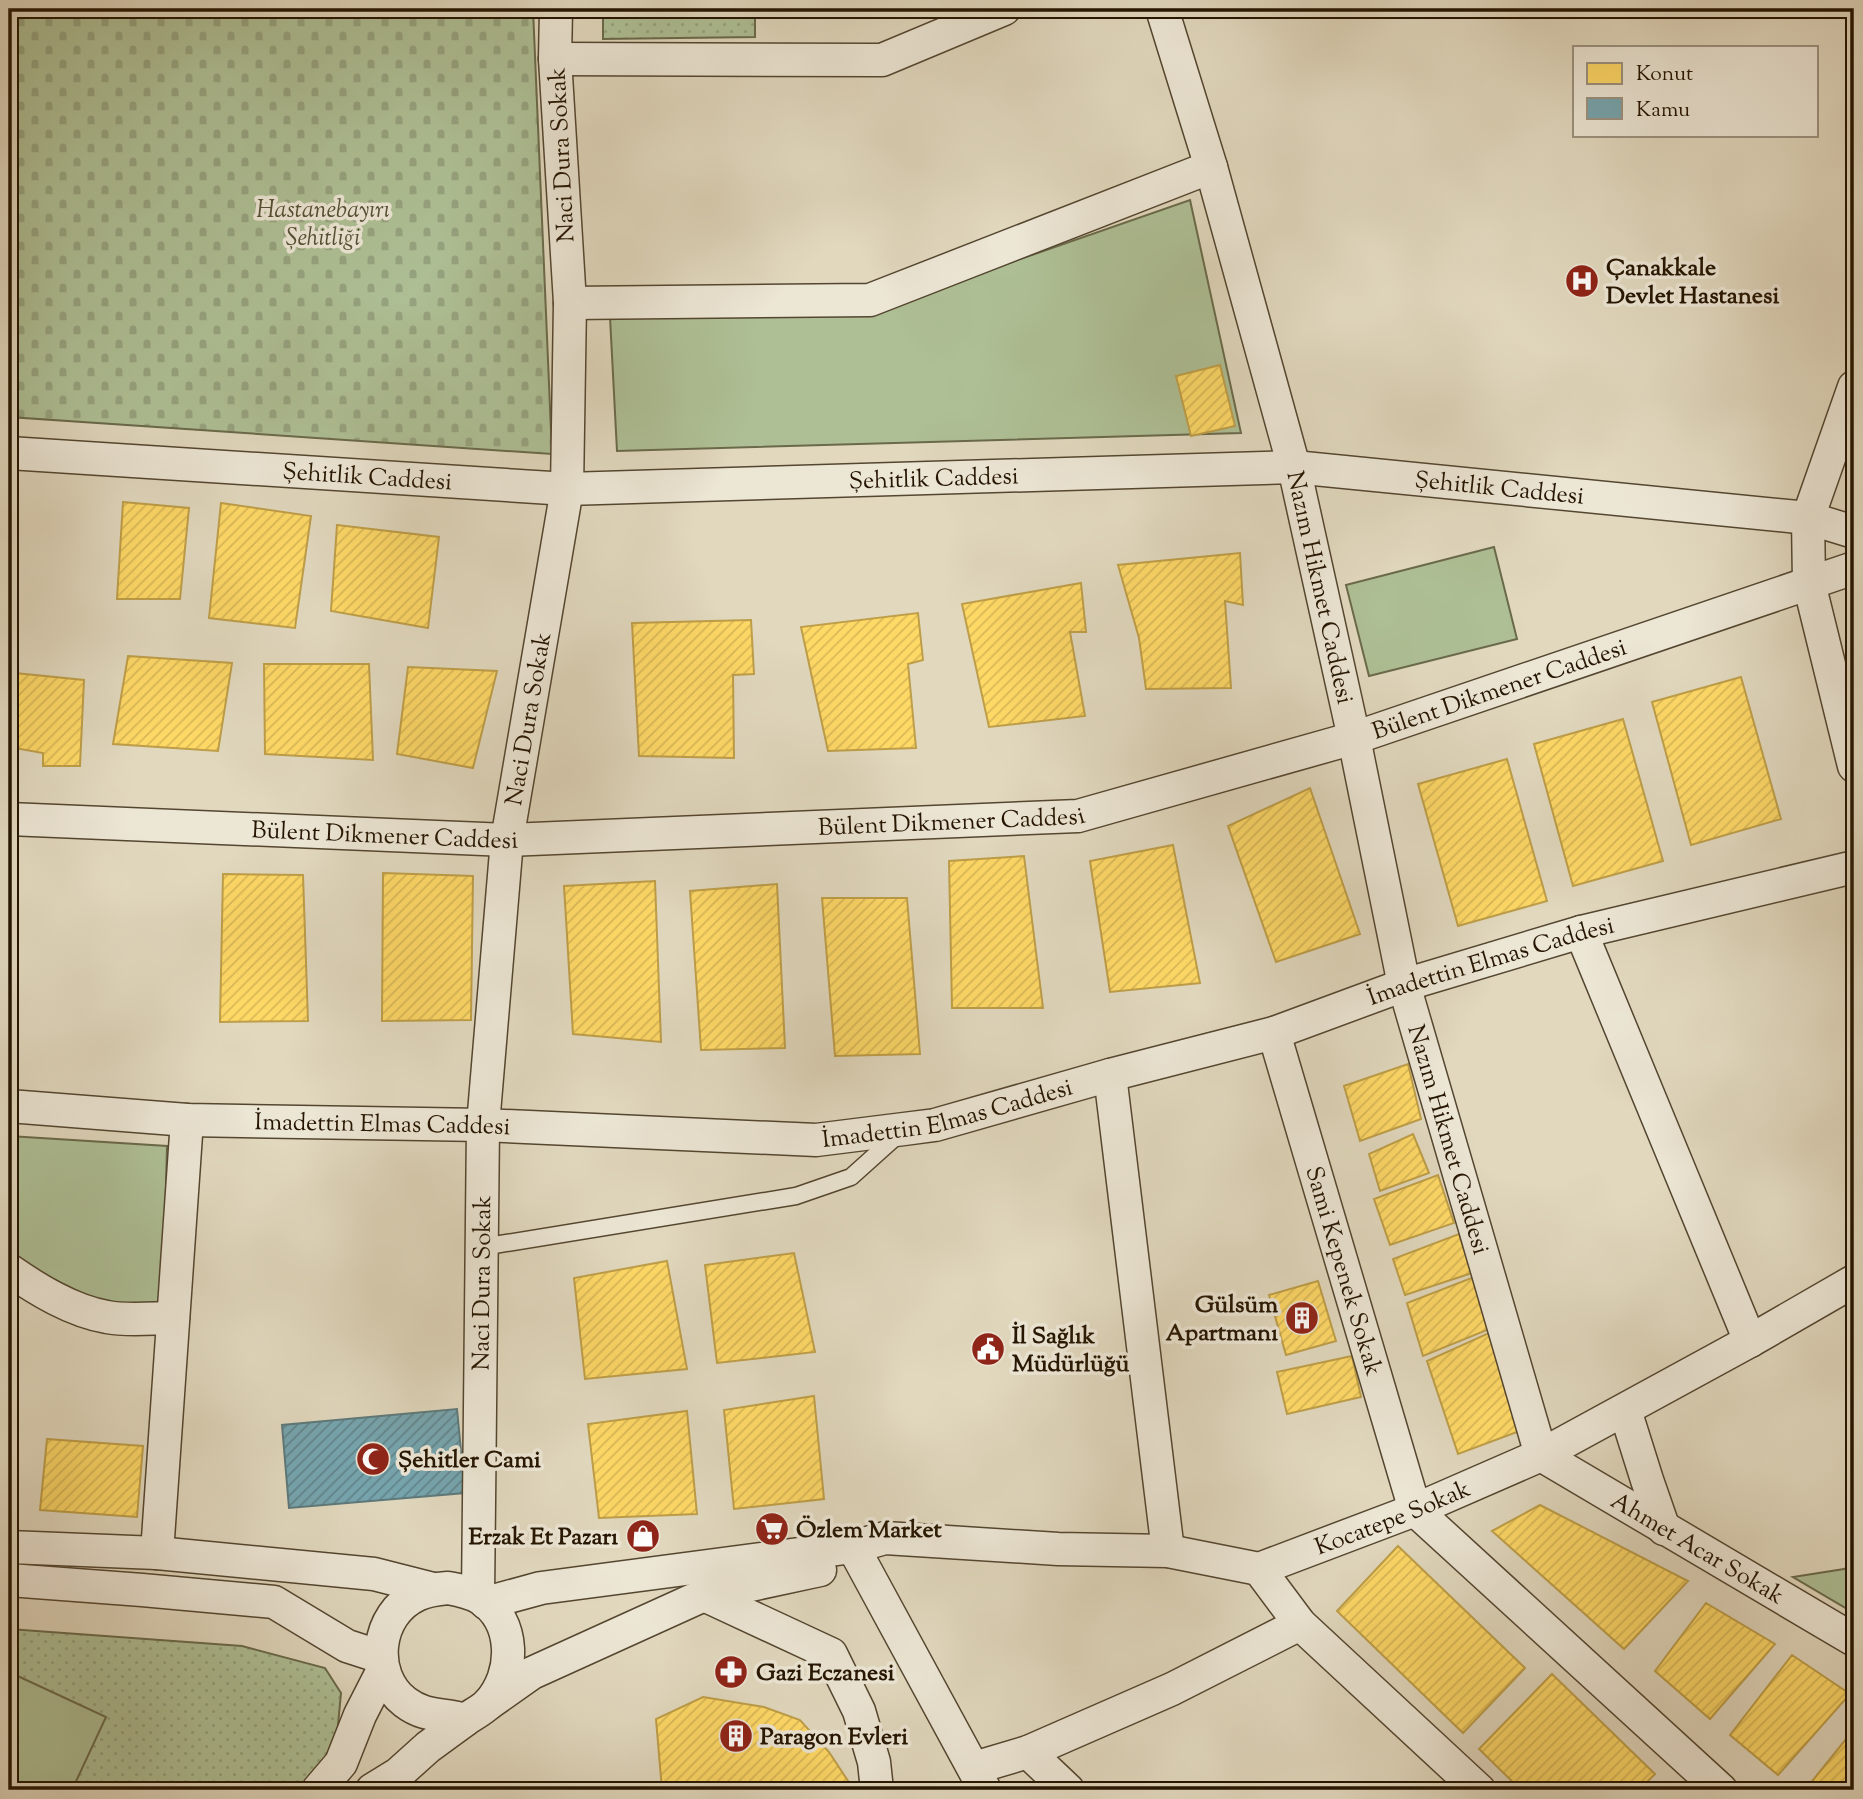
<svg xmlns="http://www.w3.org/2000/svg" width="1863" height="1799" font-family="'Sorts Mill Goudy',serif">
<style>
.grass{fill:url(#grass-dots);stroke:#6a6a4b;stroke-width:2}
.cemetery{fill:url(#cemetery-stones);stroke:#6a6a4b;stroke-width:2}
.park{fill:#aebf95;stroke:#6a6a4b;stroke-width:2}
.homes{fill:url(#homes-hatch);stroke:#be9e48;stroke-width:2}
.public{fill:url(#public-hatch);stroke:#5e7a7b;stroke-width:2}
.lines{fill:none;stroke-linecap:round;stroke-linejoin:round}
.service-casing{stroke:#544630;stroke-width:19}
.minor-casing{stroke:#544630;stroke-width:35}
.service{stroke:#ece6d5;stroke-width:16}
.minor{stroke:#ece6d5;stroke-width:32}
.labels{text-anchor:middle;stroke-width:7;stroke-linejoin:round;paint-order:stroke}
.street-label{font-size:24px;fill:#251501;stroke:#ece6d5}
.park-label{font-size:24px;font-style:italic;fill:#555035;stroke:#ece6d5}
.poi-label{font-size:24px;font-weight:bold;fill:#251501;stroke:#ece6d5;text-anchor:start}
</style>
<defs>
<pattern id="grass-dots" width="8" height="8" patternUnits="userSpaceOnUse" patternTransform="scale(1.75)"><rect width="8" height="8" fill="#aebf95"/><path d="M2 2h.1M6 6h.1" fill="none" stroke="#96a37f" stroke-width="1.8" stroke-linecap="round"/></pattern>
<pattern id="cemetery-stones" width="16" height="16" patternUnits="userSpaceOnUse" patternTransform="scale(1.75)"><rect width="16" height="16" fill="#aebf95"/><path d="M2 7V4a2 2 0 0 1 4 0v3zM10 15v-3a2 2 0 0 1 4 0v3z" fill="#96a37f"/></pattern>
<pattern id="homes-hatch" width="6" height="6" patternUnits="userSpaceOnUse" patternTransform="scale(1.75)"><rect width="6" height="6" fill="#ffd966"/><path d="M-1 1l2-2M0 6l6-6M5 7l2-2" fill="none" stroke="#dab957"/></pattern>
<pattern id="public-hatch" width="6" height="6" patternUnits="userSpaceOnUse" patternTransform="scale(1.75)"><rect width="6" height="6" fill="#76a5af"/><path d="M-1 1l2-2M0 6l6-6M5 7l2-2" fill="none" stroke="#61858c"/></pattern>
</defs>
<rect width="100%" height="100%" fill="#e1d8be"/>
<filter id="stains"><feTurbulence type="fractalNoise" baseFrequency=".00286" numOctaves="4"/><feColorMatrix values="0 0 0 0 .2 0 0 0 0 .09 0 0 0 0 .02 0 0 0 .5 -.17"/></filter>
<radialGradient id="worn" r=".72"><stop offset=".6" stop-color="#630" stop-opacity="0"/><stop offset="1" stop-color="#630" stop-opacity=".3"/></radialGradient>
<path class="grass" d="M603,9H755V37L603,39Z
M9,1629L242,1646L325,1668L341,1693L333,1778L313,1790H9Z"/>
<path class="cemetery" d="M9,9H533L552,454L9,417Z"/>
<path class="park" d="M1190,200L1241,433L617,451L610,317L871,311Z
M1494,547L1517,639L1369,676L1346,585Z
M9,1136L167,1146L163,1305L104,1304L43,1274L9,1254Z
M1854,1563V1613L1793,1577L1844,1569Z
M9,1672L106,1717L72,1790H27L9,1782Z"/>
<path class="homes" d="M1220,365L1235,426L1191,436L1176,376Z
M123,502L189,508L180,599H117Z
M221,503L311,516L295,628L209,618Z
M337,525L439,537L428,628L331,611Z
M1240,553L1243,605L1225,601L1231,688L1146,689L1139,638L1118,565Z
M1081,583L1086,632H1070L1085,716L989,727L962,604Z
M918,613L923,660L908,664L916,748L828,751L801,627Z
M751,620L754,674L733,675L734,758L639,756L632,623Z
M128,656L232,663L218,751L113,744Z
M264,664H369L373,760L265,754Z
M408,667L497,671L473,768L397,754Z
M15,673L84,680L80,766H43V753L9,747Z
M1741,677L1781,819L1691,845L1652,702Z
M1623,719L1663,861L1573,886L1534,744Z
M1507,759L1547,901L1458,926L1418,784Z
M1310,788L1360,934L1276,962L1228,826Z
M1173,845L1200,983L1110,992L1090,861Z
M1024,856L1043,1008H952L949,861Z
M383,873L473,876L471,1020L382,1021Z
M223,874L303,875L308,1021L220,1022Z
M655,881L661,1042L573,1034L564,886Z
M777,884L785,1048L701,1050L690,891Z
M822,898H907L920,1054L835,1056Z
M1408,1064L1421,1119L1360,1141L1344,1086Z
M1413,1134L1429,1173L1380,1191L1369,1154Z
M1438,1175L1454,1223L1390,1245L1374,1199Z
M1459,1234L1472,1273L1405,1295L1393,1259Z
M794,1253L815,1352L717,1363L705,1265Z
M667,1261L687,1369L585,1379L574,1278Z
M1474,1277L1492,1328L1423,1356L1407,1303Z
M1318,1281L1336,1341L1286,1355L1269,1295Z
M1491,1332L1525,1429L1458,1454L1427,1361Z
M1352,1356L1361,1397L1287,1414L1277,1372Z
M814,1396L824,1499L734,1509L724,1410Z
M687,1411L697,1514L599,1518L588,1424Z
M47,1439L143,1446L137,1517L40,1510Z
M1540,1505L1688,1581L1624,1649L1492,1531Z
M1398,1546L1525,1668L1463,1733L1337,1611Z
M1706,1603L1775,1644L1710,1719L1655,1671Z
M1792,1655L1850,1694L1778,1775L1730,1735Z
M1552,1674L1655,1774L1639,1790H1521L1479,1749Z
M703,1697L764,1707L800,1720L829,1752L854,1790H662L656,1719Z
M1854,1729V1790H1805Z"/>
<path class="public" d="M457,1409L465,1493L289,1508L282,1425Z"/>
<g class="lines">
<g class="service-casing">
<path id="service" d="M482,1247L796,1196L851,1177L900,1133"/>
</g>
<g class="minor-casing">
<g id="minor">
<path id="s1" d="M1162,9L1211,167L1294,467L1354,738L1404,985L1541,1455L1854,1640"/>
<path d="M555,59L882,60L1004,9"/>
<path d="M570,303L870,300L1211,167"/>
<path d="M1854,387L1808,518L1809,583L1854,766"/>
<path id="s2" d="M9,453L567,489L1294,467L1808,518L1854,532"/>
<path id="s3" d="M9,819L507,840L1078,816L1354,738L1854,568"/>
<path d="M1581,932L1750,1341"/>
<path id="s4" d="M1274,1033L1415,1510L1721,1790"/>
<path d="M1110,1075L1168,1551"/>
<path id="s5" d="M9,1106L187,1120L483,1125L816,1140L904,1129L935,1125L1110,1075L1274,1033L1404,985L1581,932L1854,867"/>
<path d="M9,1270C38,1290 72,1311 107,1317C126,1321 154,1318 173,1318"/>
<path d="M1625,1410L1647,1480L1664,1529"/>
<path d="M9,1547L157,1553L374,1574L433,1589"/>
<path d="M853,1547L985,1790"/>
<path d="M157,1553L187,1120"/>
<path d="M1259,1569L1300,1624L1479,1790"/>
<path d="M9,1580L142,1590L274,1602L347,1646L381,1657"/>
<path d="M448,1588C459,1590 470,1592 480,1598C516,1621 516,1674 488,1704C482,1710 472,1715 465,1720C443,1713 426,1718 405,1702C369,1674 376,1614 417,1595C427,1590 437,1589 448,1588Z"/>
<path d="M704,1595L831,1654L859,1711L874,1762L877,1790"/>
<path id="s6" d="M478,1596L483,1125L507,840L567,489L570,303L555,59L556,9"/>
<path id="s7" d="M486,1603L541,1588L853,1547L885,1538L1058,1549L1168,1551L1259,1569L1415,1510L1541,1455L1750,1341L1854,1281"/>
<path d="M488,1704L532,1673L704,1595L820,1570"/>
<path d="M1028,1752L1068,1790"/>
<path d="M974,1768L1028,1752L1172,1689L1300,1624"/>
<path d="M318,1790L341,1763L360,1715L383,1670"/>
<path d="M372,1790L398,1774L428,1747L465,1720"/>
</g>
</g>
<use href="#service" class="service"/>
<use href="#minor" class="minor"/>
</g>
<defs>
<g id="hospital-disc" transform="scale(1.75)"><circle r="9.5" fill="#8f2418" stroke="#ece6d5"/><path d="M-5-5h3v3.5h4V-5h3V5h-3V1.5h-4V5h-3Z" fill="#fff"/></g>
<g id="building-disc" transform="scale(1.75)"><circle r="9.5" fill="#8f2418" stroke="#ece6d5"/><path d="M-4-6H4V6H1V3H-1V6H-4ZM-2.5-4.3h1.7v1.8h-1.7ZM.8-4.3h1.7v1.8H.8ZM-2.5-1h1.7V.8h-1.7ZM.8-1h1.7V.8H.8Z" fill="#fff"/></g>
<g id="civic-disc" transform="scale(1.75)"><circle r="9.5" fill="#8f2418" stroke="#ece6d5"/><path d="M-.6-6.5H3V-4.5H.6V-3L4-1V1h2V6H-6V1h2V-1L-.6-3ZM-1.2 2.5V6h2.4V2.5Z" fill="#fff"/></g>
<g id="mosque-disc" transform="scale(1.75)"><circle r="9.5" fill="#8f2418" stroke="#ece6d5"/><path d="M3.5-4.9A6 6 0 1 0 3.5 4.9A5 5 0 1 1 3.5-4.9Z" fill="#fff"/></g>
<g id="supermarket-disc" transform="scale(1.75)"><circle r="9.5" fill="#8f2418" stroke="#ece6d5"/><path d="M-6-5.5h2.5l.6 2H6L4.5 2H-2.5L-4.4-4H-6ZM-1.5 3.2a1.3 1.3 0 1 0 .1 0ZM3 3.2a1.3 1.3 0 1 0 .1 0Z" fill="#fff"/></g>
<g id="shop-disc" transform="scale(1.75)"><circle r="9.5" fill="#8f2418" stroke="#ece6d5"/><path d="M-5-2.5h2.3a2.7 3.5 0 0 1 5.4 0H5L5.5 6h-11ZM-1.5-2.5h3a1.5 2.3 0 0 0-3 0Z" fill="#fff"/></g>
<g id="pharmacy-disc" transform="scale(1.75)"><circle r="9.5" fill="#8f2418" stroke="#ece6d5"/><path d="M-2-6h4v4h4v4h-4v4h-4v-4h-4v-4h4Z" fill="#fff"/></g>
</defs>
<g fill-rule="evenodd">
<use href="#hospital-disc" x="1582" y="281"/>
<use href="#building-disc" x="1302" y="1318"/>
<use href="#civic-disc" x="988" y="1349"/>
<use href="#mosque-disc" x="373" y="1459"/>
<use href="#supermarket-disc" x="772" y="1529"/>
<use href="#shop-disc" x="643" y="1536"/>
<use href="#pharmacy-disc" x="731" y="1672"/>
<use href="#building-disc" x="736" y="1736"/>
</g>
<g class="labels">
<g class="street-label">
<text transform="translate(561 155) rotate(-93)" y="8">Naci Dura Sokak</text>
<text dy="8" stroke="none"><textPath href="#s2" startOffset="359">Şehitlik Caddesi</textPath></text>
<text dy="8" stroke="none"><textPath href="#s2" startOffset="926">Şehitlik Caddesi</textPath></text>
<text dy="8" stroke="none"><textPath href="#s2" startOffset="1493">Şehitlik Caddesi</textPath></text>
<text dy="8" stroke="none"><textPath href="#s1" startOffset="600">Nazım Hikmet Caddesi</textPath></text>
<text dy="8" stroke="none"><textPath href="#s3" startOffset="1510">Bülent Dikmener Caddesi</textPath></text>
<text dy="8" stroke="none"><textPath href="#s6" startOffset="880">Naci Dura Sokak</textPath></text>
<text dy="8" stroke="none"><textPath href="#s3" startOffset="943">Bülent Dikmener Caddesi</textPath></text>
<text dy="8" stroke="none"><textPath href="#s3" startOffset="376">Bülent Dikmener Caddesi</textPath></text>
<text dy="8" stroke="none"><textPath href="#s5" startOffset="1508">İmadettin Elmas Caddesi</textPath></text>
<text dy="8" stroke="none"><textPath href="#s5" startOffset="942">İmadettin Elmas Caddesi</textPath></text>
<text dy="8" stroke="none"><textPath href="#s5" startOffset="374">İmadettin Elmas Caddesi</textPath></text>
<text dy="8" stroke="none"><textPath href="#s1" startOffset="1167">Nazım Hikmet Caddesi</textPath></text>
<text dy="8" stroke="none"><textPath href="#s4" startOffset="248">Sami Kepenek Sokak</textPath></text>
<text dy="8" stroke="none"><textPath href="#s6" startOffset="313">Naci Dura Sokak</textPath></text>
<text dy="8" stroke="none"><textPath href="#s7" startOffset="924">Kocatepe Sokak</textPath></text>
<text dy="8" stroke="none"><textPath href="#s1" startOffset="1678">Ahmet Acar Sokak</textPath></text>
</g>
<g class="park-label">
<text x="323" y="217">Hastanebayırı<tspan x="323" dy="28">Şehitliği</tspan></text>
</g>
<g class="poi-label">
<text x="1606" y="275">Çanakkale<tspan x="1606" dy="28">Devlet Hastanesi</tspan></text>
<text x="1278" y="1312" text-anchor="end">Gülsüm<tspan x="1278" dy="28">Apartmanı</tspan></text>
<text x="1012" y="1343">İl Sağlık<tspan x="1012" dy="28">Müdürlüğü</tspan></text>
<text x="398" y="1467">Şehitler Cami</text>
<text x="796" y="1537">Özlem Market</text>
<text x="618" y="1544" text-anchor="end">Erzak Et Pazarı</text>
<text x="756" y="1680">Gazi Eczanesi</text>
<text x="760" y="1744">Paragon Evleri</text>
</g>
</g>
<rect width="1863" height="1799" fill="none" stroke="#e1d8be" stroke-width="35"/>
<rect x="10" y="10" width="1842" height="1778" fill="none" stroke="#251501" stroke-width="3.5"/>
<rect x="18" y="18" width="1828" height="1764" fill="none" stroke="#251501" stroke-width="2"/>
<rect x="1573" y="46" width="245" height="91" fill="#ece6d5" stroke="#9c9280" stroke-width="2"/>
<rect x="1587" y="63" width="35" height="21" fill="#ffd966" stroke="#9c9280" stroke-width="2"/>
<text x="1636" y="80" font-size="21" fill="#251501">Konut</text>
<rect x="1587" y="98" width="35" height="21" fill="#76a5af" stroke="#9c9280" stroke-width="2"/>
<text x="1636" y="116" font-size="21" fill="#251501">Kamu</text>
<rect width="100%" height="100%" filter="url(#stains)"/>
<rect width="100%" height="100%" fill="url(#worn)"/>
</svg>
